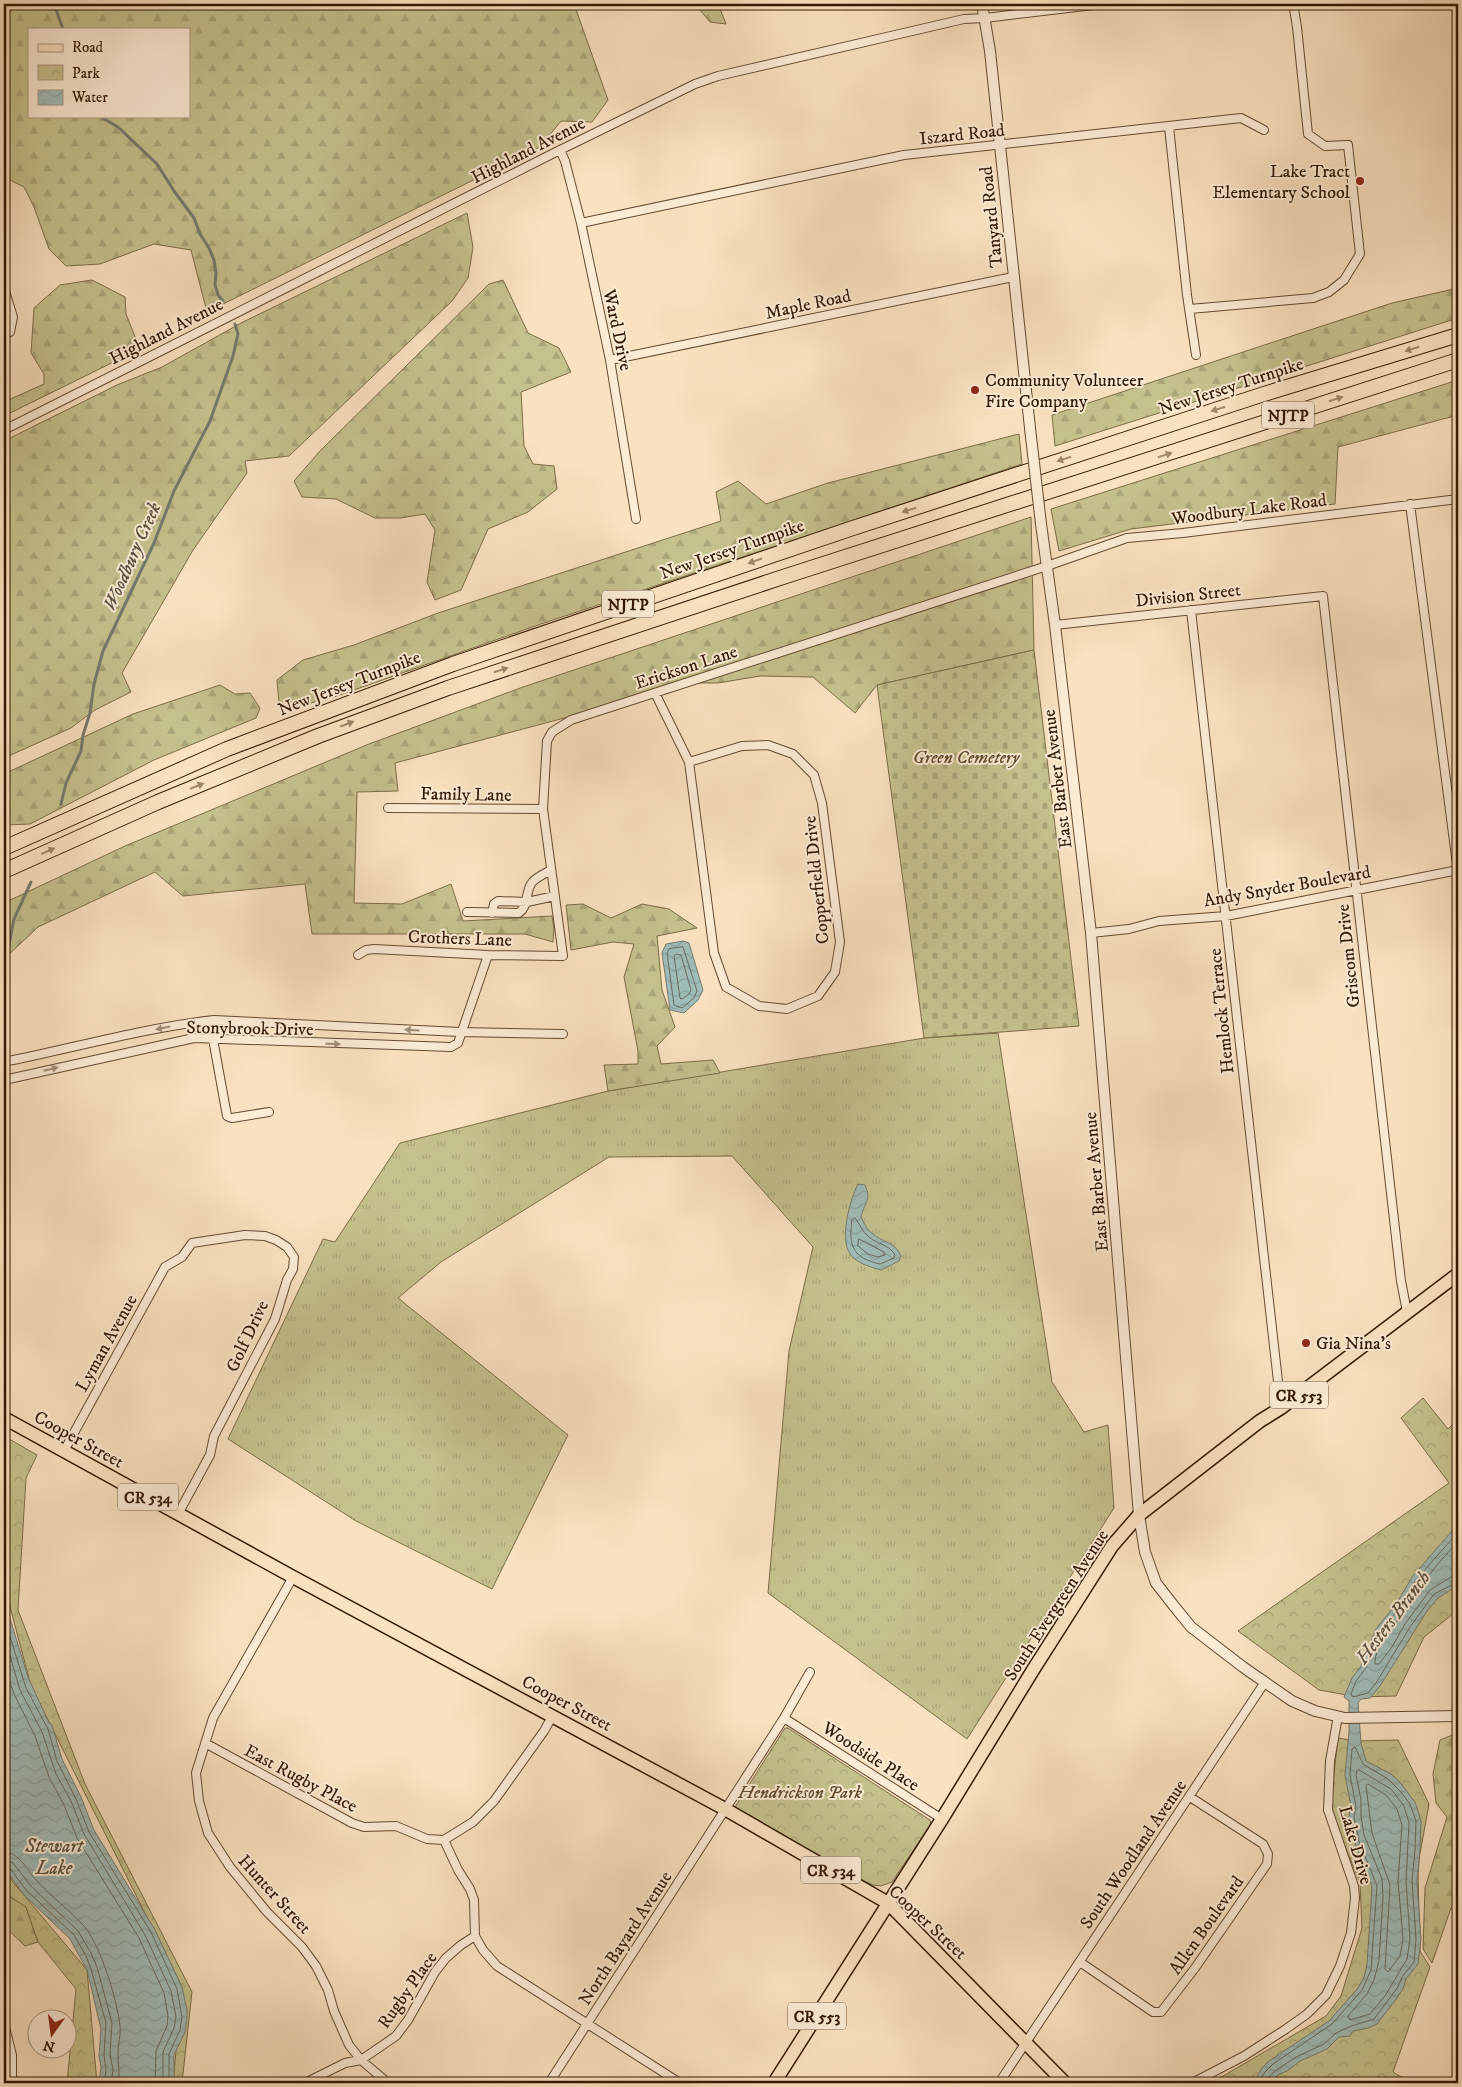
<svg xmlns="http://www.w3.org/2000/svg" width="1462" height="2087" font-family="'IM FELL DW Pica',serif">
<style>
.grass{fill:url(#grass-tufts);stroke:#7c6c47}
.forest{fill:url(#forest-firs);stroke:#7c6c47;fill-rule:evenodd}
.cemetery{fill:url(#cemetery-stones);stroke:#7c6c47}
.park{fill:url(#park-crowns);stroke:#7c6c47}
.water{fill:url(#water-waves);stroke:#747a6f}
.lines{fill:none;stroke-linecap:round;stroke-linejoin:round}
.shore{stroke:#696a5d;stroke-width:1}
.stream{stroke:#747a6f;stroke-width:3}
.minor-casing{stroke:#644a31;stroke-width:10}
.tertiary-casing{stroke:#644a31;stroke-width:12}
.primary-casing{stroke:#321801;stroke-width:15}
.motorway-casing{stroke:#321801;stroke-width:16}
.minor{stroke:#fcecd6;stroke-width:8}
.tertiary{stroke:#fcecd6;stroke-width:10}
.primary{stroke:#fae2c0;stroke-width:12}
.motorway{stroke:#fae2c0;stroke-width:14}
.tertiary-bridge-casing{stroke:#644a31;stroke-width:12;stroke-linecap:butt}
.tertiary-bridge{stroke:#fcecd6;stroke-width:10}
.oneway{fill:#a0876a}
.oneway2{fill:#a18d76}
.poi-dot{fill:#8f2418;stroke:#fcecd6;stroke-width:2}
.labels{text-anchor:middle;stroke-width:4;stroke-linejoin:round;paint-order:stroke}
.shield{fill:#fcecd6;stroke:#6f5841;stroke-width:1}
.shield-label{font-size:16px;font-weight:bold;fill:#321801}
.street-label{font-size:18px;fill:#321801;stroke:#fcecd6}
.poi-label{font-size:18px;fill:#321801;stroke:#fcecd6;text-anchor:start}
.park-label{font-size:18px;font-style:italic;fill:#5e4b2b;stroke:#fcecd6}
.water-label{font-size:19px;font-style:italic;fill:#585141;stroke:#fcecd6}
</style>
<defs>
<pattern id="grass-tufts" width="24" height="20" patternUnits="userSpaceOnUse" patternTransform="scale(1.25)"><rect width="24" height="20" fill="#c5c18d"/><path d="M3 7l-1-3M5 7V3M7 7l1-3M15 17l-1-3M17 17v-4M19 17l1-3" fill="none" stroke="#aaa578"/></pattern>
<pattern id="forest-firs" width="22" height="20" patternUnits="userSpaceOnUse" patternTransform="scale(1.25)"><rect width="22" height="20" fill="#c5c18d"/><path d="M5 1l3.5 6h-7zM16 11l3.5 6h-7z" fill="#aaa578"/></pattern>
<pattern id="cemetery-stones" width="16" height="16" patternUnits="userSpaceOnUse" patternTransform="scale(1.25)"><rect width="16" height="16" fill="#c5c18d"/><path d="M2 7V4a2 2 0 0 1 4 0v3zM10 15v-3a2 2 0 0 1 4 0v3z" fill="#aaa578"/></pattern>
<pattern id="park-crowns" width="20" height="18" patternUnits="userSpaceOnUse" patternTransform="scale(1.25)"><rect width="20" height="18" fill="#c5c18d"/><path d="M2 6a3 3 0 1 1 6 0M12 15a3 3 0 1 1 6 0" fill="none" stroke="#aaa578"/></pattern>
<pattern id="water-waves" width="16" height="10" patternUnits="userSpaceOnUse" patternTransform="scale(1.25)"><rect width="16" height="10" fill="#a0bcb9"/><path d="M0 5q4-4 8 0t8 0" fill="none" stroke="#8aa19d"/></pattern>
</defs>
<rect width="100%" height="100%" fill="#fae2c0"/>
<filter id="stains"><feTurbulence type="fractalNoise" baseFrequency=".004" numOctaves="4"/><feColorMatrix values="0 0 0 0 .2 0 0 0 0 .09 0 0 0 0 .02 0 0 0 .5 -.17"/></filter>
<radialGradient id="worn" r=".72"><stop offset=".6" stop-color="#630" stop-opacity="0"/><stop offset="1" stop-color="#630" stop-opacity=".3"/></radialGradient>
<path class="grass" d="M998,1033L1052,1382L1084,1432L1108,1425L1114,1508L967,1739L768,1593L789,1351L813,1247L732,1156L609,1157L441,1262L398,1298L568,1435L492,1589L356,1521L228,1439L323,1239L335,1242L400,1143L608,1091L924,1038Z"/>
<path class="forest" d="M4,4H574L608,100L592,122L561,121L540,147L207,312L191,250L154,244L100,264L66,266L49,249L34,207L24,187L4,177ZM29,29H189V116H29Z
M695,4H718L726,24L710,22Z
M467,213L473,247L468,278L452,301L289,456L245,461L247,473L193,550L122,673L131,692L95,710L71,728L4,758V441L117,385L162,367L243,322Z
M92,280L125,297L126,314L140,349L4,416V402L44,384V374L31,353L34,308L60,285Z
M503,280L528,333L559,348L571,372L521,392L524,446L533,464L554,466L557,489L528,512L488,529L461,590L435,600L427,582L435,530L425,514L400,518H375L336,499L302,497L294,481L320,451L489,284Z
M1458,288V318L1055,446L1052,415L1392,303Z
M1458,380V415L1338,447L1335,504L1131,529L1059,551L1051,509Z
M1019,434L1022,464L541,624L337,696L288,709L279,703L277,680L303,660L354,645L438,613L721,521L716,492L738,481L766,504L828,483Z
M1031,517L1034,650L877,685L855,713L813,677L760,676L718,683H683L602,708L395,763L398,791L357,792L354,903L402,904L451,884L463,921L552,916L554,929L553,942L525,934H312L305,884L183,896L155,872L38,927L4,959V903L125,846L369,744L523,687Z
M220,685L235,694L250,693L260,708L256,718L154,760L30,824L4,825V774L133,714Z
M583,904L611,918L642,904L669,909L697,928L657,936L662,990L675,1027L657,1046L661,1064L713,1060L720,1073L608,1091L604,1065L638,1064V1051L624,977L634,944L613,942L571,950L566,905Z
M1455,1734H1458V1906L1451,1908L1432,1963L1423,1949L1425,1888L1447,1817L1436,1803L1433,1774L1440,1740Z
M4,1893L26,1907L38,1942L25,1946L4,1926Z"/>
<path class="cemetery" d="M1034,650L1079,1026L924,1038L877,685Z"/>
<path class="park" d="M1423,1398L1448,1429L1458,1419V1610L1424,1637L1396,1696L1358,1697L1319,1690L1238,1631L1449,1483L1401,1418Z
M4,1436L37,1455L26,1478L18,1610L85,1784L192,1992L182,2083H173L182,1987L31,1686L4,1584Z
M785,1728H788L930,1820L931,1824L892,1882L881,1886L872,1885L734,1810L735,1807Z
M1338,1738L1357,1741L1398,1740L1429,1804L1419,1859L1418,1875L1420,1951L1430,1967L1393,2072L1411,2083H1211L1326,2016L1341,1996L1362,1928L1360,1883L1330,1809Z
M4,1860L12,1881L87,1970L97,2083H67L76,1989L38,1942L26,1907L4,1893Z"/>
<path class="water" d="M683,941L689,943L703,990L698,1000L684,1013L670,1010L662,953L666,944Z
M858,1184L865,1185C872,1200 864,1203 861,1217C864,1223 867,1230 873,1234C885,1244 893,1240 901,1256L899,1261L881,1270C870,1267 852,1262 848,1250C841,1233 850,1200 858,1184Z
M1458,1524V1585L1438,1598L1427,1611L1380,1686L1370,1698L1361,1699L1358,1703L1361,1743L1366,1761L1391,1774L1399,1781L1415,1802L1421,1821L1420,1850L1417,1882L1421,1939L1418,1964L1406,1979L1403,1989L1394,2002L1377,2024L1368,2028L1353,2031L1350,2036L1339,2037L1327,2049L1300,2061L1287,2071L1279,2074L1271,2083H1253L1262,2068L1269,2061L1329,2021L1358,1988L1364,1977L1367,1965L1372,1887L1355,1843L1349,1817L1351,1806L1345,1775L1349,1732V1701L1344,1697L1352,1678L1361,1666L1376,1629L1397,1603L1412,1577Z
M4,1599L28,1677L49,1723L52,1725L62,1759L81,1797L94,1830L155,1930L182,1987L187,2010V2018L185,2032L174,2055V2083H99L101,2067L99,2056L101,2029L87,1970L70,1939L23,1894L4,1867Z"/>
<g class="lines">
<path class="shore" d="M683,947L697,991L694,998L682,1008L674,1005L667,953L669,949Z
M677,954L681,955L691,990L689,994L682,999L680,998L674,956Z
M855,1218C860,1224 862,1232 869,1237C878,1245 889,1244 895,1255L894,1258L880,1264C853,1258 848,1246 852,1220Z
M859,1239L884,1252L885,1255L878,1257L868,1254L858,1246Z
M1458,1532L1416,1580L1401,1606L1381,1631L1366,1668L1356,1681L1351,1694L1353,1697L1368,1693L1376,1683L1410,1627L1434,1594L1458,1582
M1458,1542C1438,1562 1421,1584 1406,1608C1397,1625 1374,1644 1375,1664H1379L1392,1647L1405,1624L1430,1590L1451,1577L1458,1575
M4,1617L26,1688L48,1729L57,1761L76,1799L89,1832L151,1932L177,1989L182,2017L180,2030L169,2054V2083
M4,1635L20,1690L42,1732L56,1774L71,1801L84,1834L145,1935L171,1991L176,2017L174,2028L163,2052V2083
M4,1665L14,1694L35,1736L49,1777L64,1805L77,1838L139,1938L164,1993L168,2016L167,2026L156,2051L155,2083
M1359,1770L1391,1789L1404,1806L1409,1823L1406,1881L1410,1939L1407,1959L1385,1996L1370,2014L1350,2020L1348,2016L1367,1994L1374,1980L1379,1961L1383,1897L1382,1879L1364,1835L1361,1816V1800L1356,1775L1357,1771Z
M1368,1784L1386,1795L1397,1809L1402,1825L1398,1881L1403,1939L1400,1956L1388,1972L1385,1969L1390,1885L1372,1833L1366,1786Z
M4,1852C21,1853 26,1870 37,1881C51,1897 70,1910 84,1926C101,1946 117,2000 120,2026C121,2035 118,2044 118,2053C118,2064 120,2072 118,2083
M4,1860L13,1863L31,1886L78,1931L91,1953L97,1967L112,2023L110,2054L113,2070L111,2083
M4,1866L9,1867L26,1890L74,1935L86,1956L91,1969L106,2023L104,2055L106,2070L104,2083
M1258,2083L1265,2072L1273,2064L1332,2024L1362,1990L1371,1970L1377,1886L1359,1841L1354,1817L1356,1806L1350,1775L1352,1749L1355,1747L1363,1764L1388,1779L1400,1791L1410,1804L1416,1821L1415,1850L1412,1881L1416,1939L1414,1962L1402,1977L1398,1987L1374,2019L1351,2026L1336,2033L1324,2044L1298,2056L1276,2070L1268,2078L1267,2083"/>
<path class="stream" d="M54,4L63,29
M99,116L118,127L157,164L174,191L194,218L200,234L209,248L214,260L216,273L215,285L218,295L223,301
M61,804L66,783L81,751L83,735L90,713L94,684L103,651L154,543L174,491L210,421L233,356L238,334L235,324
M4,972L14,919L31,882"/>
<g class="minor-casing">
<path id="minor" d="M1169,127L1187,295L1196,355
M560,150L565,161L581,223L610,360L636,519
M581,223L904,155L1241,118L1264,130
M4,288L13,317L10,332L4,335
M1190,309L1313,298L1329,292L1344,280L1360,254L1348,145L1325,146L1308,134L1297,27L1294,9L1292,4
M610,360L1013,277
M4,430L560,150L695,84L718,76L964,19L985,18L1102,4
M1410,504L1458,872
M1191,610L1281,1408
M1055,625L1323,596L1401,1281L1407,1312
M655,693L689,762L714,953L726,987L759,1006L787,1009L818,996L835,972L840,942L822,803L814,775L793,754L768,745L742,746L689,762
M388,808L543,809
M467,912L519,913C529,905 525,894 531,884C535,877 545,874 551,870
M492,913L494,904L498,901L527,902L555,896
M1091,933L1129,929L1159,921L1226,916L1458,870
M358,955L366,950L374,949L488,955L563,956L543,809L547,741L552,732L571,720L1047,566L1127,538L1183,533L1458,499
M213,1039L227,1116L232,1118L269,1112
M4,1062C74,1048 143,1028 214,1020L460,1032L563,1034
M4,1080L194,1038L451,1047L458,1043L488,955
M64,1451L165,1267L182,1257L192,1243L245,1235L265,1236L276,1240L287,1247L294,1257L293,1269L287,1280L275,1319L214,1436L210,1455L178,1514
M293,1577L213,1718L196,1773L199,1801L208,1833L230,1867L267,1912L302,1947L316,1966L328,1990L334,2011L349,2045L361,2060L388,2083
M553,1715L544,1731L494,1801L473,1822L444,1840L458,1870L470,1889L474,1900L475,1936L483,1950L497,1966L680,2083
M784,1718L942,1819
M205,1743L352,1823L364,1827L396,1826L427,1839L444,1840
M1080,1962L1153,2012H1161L1195,1968L1267,1864L1268,1854L1263,1844L1190,1797
M4,2023L12,2055V2083
M305,2083L345,2063L361,2060L396,2036L408,2020L435,1972L446,1958L461,1945L475,1936
M549,2083L784,1718L810,1672
M999,2083L1265,1682
M1192,2083L1244,2056L1286,2029L1307,2014L1326,1995L1340,1966L1351,1933L1355,1898L1354,1886L1328,1810L1330,1761L1338,1716"/>
</g>
<g class="tertiary-casing">
<path id="tertiary" d="M982,4L990,51L1030,428
M1041,524L1055,625L1091,933L1139,1515L1145,1552L1156,1583L1174,1606L1191,1627L1243,1667L1292,1701L1315,1711L1345,1718L1458,1716"/>
</g>
<g class="primary-casing">
<path id="primary" d="M4,1418L293,1577L725,1809L888,1903L1065,2083
M774,2083L942,1819L1033,1670L1112,1546L1139,1515L1260,1421L1281,1408L1458,1274"/>
</g>
<g class="motorway-casing">
<path id="motorway" d="M4,848L227,749L453,664L850,529L1264,394L1458,335
M4,871L158,802L318,736L448,688L783,577L1458,360"/>
</g>
<use href="#minor" class="minor"/>
<use href="#tertiary" class="tertiary"/>
<use href="#primary" class="primary"/>
<use href="#motorway" class="motorway"/>
<g class="tertiary-bridge-casing">
<path id="tertiary-bridge" d="M1030,428L1041,524"/>
</g>
<use href="#tertiary-bridge" class="tertiary-bridge"/>
</g>
<defs><path id="oneway-solid" d="M-6-.8H1V-3.2L6.5 0L1 3.2V.8H-6Z" transform="scale(1.25)"/></defs>
<g class="oneway">
<use href="#oneway-solid" transform="translate(1412 349) rotate(163)"/>
<use href="#oneway-solid" transform="translate(1336 399) rotate(-18)"/>
<use href="#oneway-solid" transform="translate(1218 409) rotate(162)"/>
<use href="#oneway-solid" transform="translate(1165 455) rotate(-18)"/>
<use href="#oneway-solid" transform="translate(1064 459) rotate(162)"/>
<use href="#oneway-solid" transform="translate(909 510) rotate(162)"/>
<use href="#oneway-solid" transform="translate(755 561) rotate(161)"/>
<use href="#oneway-solid" transform="translate(501 670) rotate(-18)"/>
<use href="#oneway-solid" transform="translate(347 724) rotate(-21)"/>
<use href="#oneway-solid" transform="translate(197 786) rotate(-22)"/>
<use href="#oneway-solid" transform="translate(48 851) rotate(-24)"/>
</g>
<g class="oneway2">
<use href="#oneway-solid" transform="translate(163 1028) rotate(169)"/>
<use href="#oneway-solid" transform="translate(412 1030) rotate(-177)"/>
<use href="#oneway-solid" transform="translate(333 1044) rotate(2)"/>
<use href="#oneway-solid" transform="translate(51 1069) rotate(-13)"/>
</g>
<g class="poi-dot">
<circle cx="1360" cy="181" r="5"/>
<circle cx="975" cy="390" r="5"/>
<circle cx="1306" cy="1343" r="5"/>
</g>
<g class="labels">
<g class="shield">
<rect x="1262" y="401.5" width="52" height="27" rx="4"/>
<rect x="602" y="590.5" width="52" height="27" rx="4"/>
<rect x="1270" y="1381.5" width="58" height="27" rx="4"/>
<rect x="118" y="1483.5" width="60" height="27" rx="4"/>
<rect x="801" y="1856.5" width="60" height="27" rx="4"/>
<rect x="788" y="2002.5" width="58" height="27" rx="4"/>
</g>
<g class="shield-label">
<text x="1288" y="421">NJTP</text>
<text x="628" y="610">NJTP</text>
<text x="1299" y="1401">CR 553</text>
<text x="148" y="1503">CR 534</text>
<text x="831" y="1876">CR 534</text>
<text x="817" y="2022">CR 553</text>
</g>
<g class="street-label">
<text transform="translate(962 134) rotate(-6)" y="6">Iszard Road</text>
<text transform="translate(528 150) rotate(-27)" y="6">Highland Avenue</text>
<text transform="translate(991 217) rotate(-96)" y="6">Tanyard Road</text>
<text transform="translate(808 304) rotate(-12)" y="6">Maple Road</text>
<text transform="translate(618 330) rotate(78)" y="6">Ward Drive</text>
<text transform="translate(166 331) rotate(-27)" y="6">Highland Avenue</text>
<text transform="translate(1231 386) rotate(-18)" y="6">New Jersey Turnpike</text>
<text transform="translate(1249 509) rotate(-7)" y="6">Woodbury Lake Road</text>
<text transform="translate(732 549) rotate(-19)" y="6">New Jersey Turnpike</text>
<text transform="translate(1188 595) rotate(-6)" y="6">Division Street</text>
<text transform="translate(686 667) rotate(-18)" y="6">Erickson Lane</text>
<text transform="translate(349 683) rotate(-21)" y="6">New Jersey Turnpike</text>
<text transform="translate(1057 779) rotate(-97)" y="6">East Barber Avenue</text>
<text transform="translate(466 794) rotate(1)" y="6">Family Lane</text>
<text transform="translate(816 880) rotate(-96)" y="6">Copperfield Drive</text>
<text transform="translate(1287 886) rotate(-10)" y="6">Andy Snyder Boulevard</text>
<text transform="translate(460 938) rotate(2)" y="6">Crothers Lane</text>
<text transform="translate(1348 956) rotate(-96)" y="6">Griscom Drive</text>
<text transform="translate(1221 1011) rotate(-96)" y="6">Hemlock Terrace</text>
<text transform="translate(250 1028) rotate(1)" y="6">Stonybrook Drive</text>
<text transform="translate(1096 1182) rotate(-95)" y="6">East Barber Avenue</text>
<text transform="translate(247 1336) rotate(-65)" y="6">Golf Drive</text>
<text transform="translate(106 1343) rotate(-61)" y="6">Lyman Avenue</text>
<text transform="translate(79 1439) rotate(29)" y="6">Cooper Street</text>
<text transform="translate(1056 1605) rotate(-57)" y="6">South Evergreen Avenue</text>
<text transform="translate(567 1703) rotate(28)" y="6">Cooper Street</text>
<text transform="translate(871 1756) rotate(33)" y="6">Woodside Place</text>
<text transform="translate(301 1778) rotate(28)" y="6">East Rugby Place</text>
<text transform="translate(1356 1845) rotate(74)" y="6">Lake Drive</text>
<text transform="translate(1133 1854) rotate(-56)" y="6">South Woodland Avenue</text>
<text transform="translate(275 1894) rotate(48)" y="6">Hunter Street</text>
<text transform="translate(928 1922) rotate(43)" y="6">Cooper Street</text>
<text transform="translate(1206 1925) rotate(-55)" y="6">Allen Boulevard</text>
<text transform="translate(625 1938) rotate(-57)" y="6">North Bayard Avenue</text>
<text transform="translate(407 1990) rotate(-55)" y="6">Rugby Place</text>
</g>
<g class="poi-label">
<text x="1350" y="177" text-anchor="end">Lake Tract<tspan x="1350" dy="21">Elementary School</tspan></text>
<text x="985" y="386">Community Volunteer<tspan x="985" dy="21">Fire Company</tspan></text>
<text x="1316" y="1349">Gia Nina's</text>
</g>
<g class="park-label">
<text x="966" y="763">Green Cemetery</text>
<text x="800" y="1798">Hendrickson Park</text>
</g>
<g class="water-label">
<text transform="translate(131 556) rotate(-66)" y="7">Woodbury Creek</text>
<text transform="translate(1392 1617) rotate(-53)" y="7">Hesters Branch</text>
<text x="54" y="1852">Stewart<tspan x="54" dy="22">Lake</tspan></text>
</g>
</g>
<rect width="1462" height="2087" fill="none" stroke="#fae2c0" stroke-width="20"/>
<rect x="5" y="5" width="1452" height="2077" fill="none" stroke="#321801" stroke-width="2.5"/>
<rect x="10" y="10" width="1442" height="2067" fill="none" stroke="#321801"/>
<rect x="28" y="28" width="162" height="90" fill="#fcecd6" stroke="#ab9781"/>
<rect x="38" y="44" width="25" height="8" fill="#fae2c0" stroke="#ab9781"/>
<text x="72" y="52" font-size="15" fill="#321801">Road</text>
<rect x="38" y="65" width="25" height="15" fill="url(#park-crowns)" stroke="#ab9781"/>
<text x="72" y="78" font-size="15" fill="#321801">Park</text>
<rect x="38" y="90" width="25" height="15" fill="url(#water-waves)" stroke="#ab9781"/>
<text x="72" y="102" font-size="15" fill="#321801">Water</text>
<g transform="translate(52 2034) rotate(194)"><circle r="24" fill="#fcecd6" stroke="#ab9781"/>
<path d="M0-4L9 19L0 12L-9 19Z" fill="#8f2418"/>
<text y="-8" font-size="14" font-weight="bold" text-anchor="middle" fill="#321801">N</text>
</g>
<rect width="100%" height="100%" filter="url(#stains)"/>
<rect width="100%" height="100%" fill="url(#worn)"/>
</svg>
